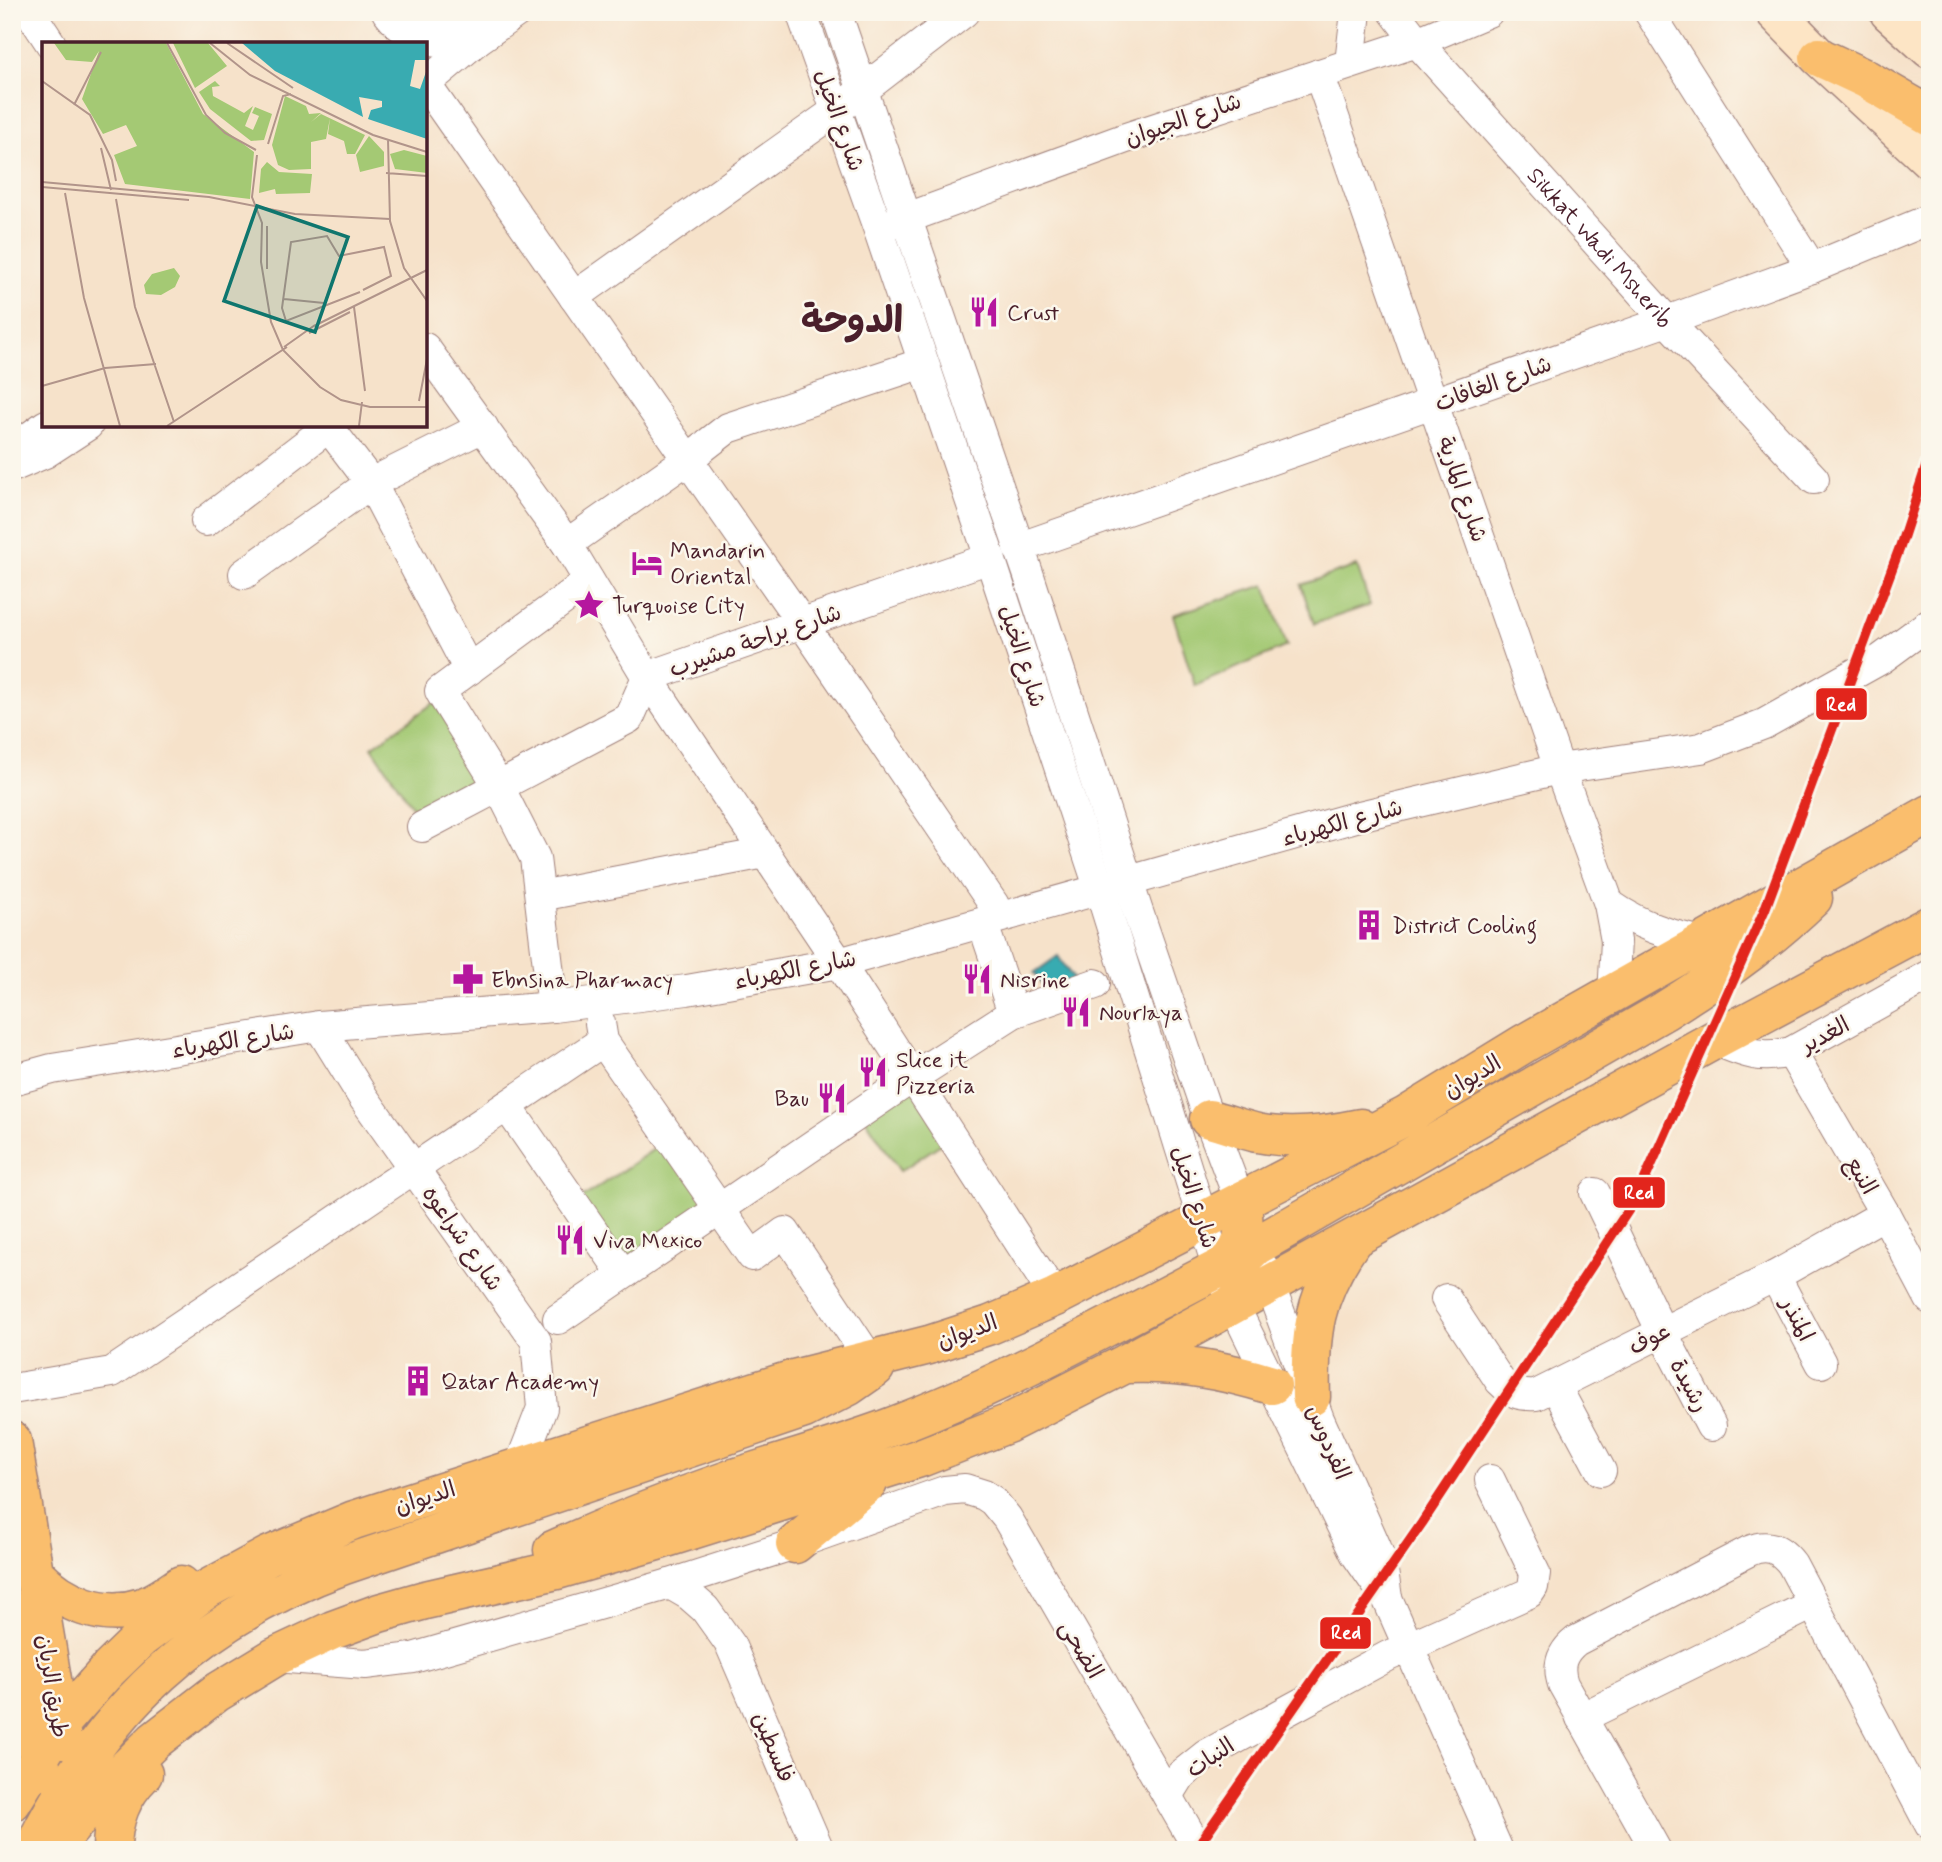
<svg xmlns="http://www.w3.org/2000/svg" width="1942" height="1862" font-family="Mynerve,'Playpen Sans Arabic',sans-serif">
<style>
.green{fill:#a4c974;stroke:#777450;stroke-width:2}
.water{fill:#39abb1;stroke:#42656e;stroke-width:2}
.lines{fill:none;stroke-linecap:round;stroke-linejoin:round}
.street-casing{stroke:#a0807a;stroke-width:32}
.secondary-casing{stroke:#a0807a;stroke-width:41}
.primary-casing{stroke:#a0807a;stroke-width:41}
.street{stroke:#fff;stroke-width:30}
.secondary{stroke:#fde5c5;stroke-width:38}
.primary{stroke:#fabe6d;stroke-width:38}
.metro-1-casing{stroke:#fbf7ec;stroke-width:16}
.metro-1{stroke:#e2251c;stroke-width:10}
.labels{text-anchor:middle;stroke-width:5;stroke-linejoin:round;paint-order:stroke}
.street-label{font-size:23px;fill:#4a1f2b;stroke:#fbf7ec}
.poi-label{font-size:23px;fill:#4a1f2b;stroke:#fbf7ec;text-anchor:start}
.town-label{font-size:37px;font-weight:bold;fill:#4a1f2b;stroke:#fbf7ec}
.inset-road{fill:none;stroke:#b1948a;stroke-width:2}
.view{fill:#0f766e;fill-opacity:0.15;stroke:#0f766e;stroke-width:3.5}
.inset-edge{fill:none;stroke:#4a1f2b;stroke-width:3.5}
.line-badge{stroke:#fbf7ec;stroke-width:2.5}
.badge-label{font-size:19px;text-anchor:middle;font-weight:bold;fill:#fff}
</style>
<rect width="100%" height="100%" fill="#fbf7ec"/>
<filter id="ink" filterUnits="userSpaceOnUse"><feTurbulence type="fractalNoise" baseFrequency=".0143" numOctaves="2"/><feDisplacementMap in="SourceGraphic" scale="14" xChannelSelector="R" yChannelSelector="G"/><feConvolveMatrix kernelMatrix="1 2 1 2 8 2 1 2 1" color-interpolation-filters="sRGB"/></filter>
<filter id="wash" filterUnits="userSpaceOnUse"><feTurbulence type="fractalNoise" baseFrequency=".00686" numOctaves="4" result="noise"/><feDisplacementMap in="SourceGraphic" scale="28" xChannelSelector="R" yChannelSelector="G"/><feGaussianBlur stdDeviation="1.57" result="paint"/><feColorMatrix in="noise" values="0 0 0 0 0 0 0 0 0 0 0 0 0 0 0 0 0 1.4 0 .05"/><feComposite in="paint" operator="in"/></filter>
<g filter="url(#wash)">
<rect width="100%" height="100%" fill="#f6e2ca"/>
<path class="green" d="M1357,566L1370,605L1314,624L1301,585Z
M1265,585L1287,646L1195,686L1173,615Z
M435,702L486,783L420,818L372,747Z
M913,1077L953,1136L900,1171L861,1112Z
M669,1139L718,1208L623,1274L573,1204Z"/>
<path class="water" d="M1058,956L1074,980L1050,996L1034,973Z"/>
</g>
<g filter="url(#ink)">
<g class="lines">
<g class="street-casing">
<g id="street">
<path d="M30,12L51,44"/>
<path d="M387,12C409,42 441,47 476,41"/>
<path d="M427,12L432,40"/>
<path d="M801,12L878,228L990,558L1101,893L1218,1269L1233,1304L1355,1553L1380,1589"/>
<path d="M836,12L1029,576L1137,909L1209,1119L1247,1220"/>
<path id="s1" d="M1394,12L1417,42L1667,321L1814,479"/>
<path d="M1649,12L1812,268"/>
<path d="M432,40L477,12"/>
<path d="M1350,63L1356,12"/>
<path d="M1319,74L1556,759L1609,904L1616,941L1613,995"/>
<path d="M425,84L476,41L517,12"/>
<path d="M433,95L802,623L994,905"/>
<path d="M888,225L1126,138L1417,42L1488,12"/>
<path d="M574,297L837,110L964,12"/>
<path d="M425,348L567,544L647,677L839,963L1055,1297"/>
<path d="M327,425L371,483L469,670"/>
<path d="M12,450L46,425"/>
<path d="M12,467L45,453L88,425"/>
<path d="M206,521L331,425"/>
<path d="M567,544L688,459L728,428L923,363"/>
<path d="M1018,548L1667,321L1812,268L1930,219"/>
<path d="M244,574L371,483L483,427"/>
<path d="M647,677L990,558"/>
<path d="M422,827L629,718L647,677"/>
<path d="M540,896L765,853"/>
<path d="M1609,904C1639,925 1669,936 1706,942"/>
<path d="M988,939L1013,1013"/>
<path d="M553,1007L535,858L498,785L440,691L589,581"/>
<path d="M600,1023L603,1041L752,1256L785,1232L870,1360"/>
<path d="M319,1026L363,1097L536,1341L542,1408L519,1467"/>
<path d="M1714,1040C1744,1052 1758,1060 1791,1052L1930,975"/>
<path d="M1791,1052L1885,1214L1930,1299"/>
<path d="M12,1080L52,1069L319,1026L553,1007L687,990L839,963L1359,816L1559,769L1701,748L1764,724L1881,659L1930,623"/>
<path d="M507,1106L623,1274"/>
<path d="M1595,1193L1662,1332L1711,1426"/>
<path d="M1263,1267L1319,1419L1376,1547L1382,1564L1387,1598L1498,1850"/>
<path d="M1775,1276L1821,1363"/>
<path d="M1446,1299L1500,1381C1512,1393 1519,1396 1536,1395L1775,1276L1885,1214"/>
<path d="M558,1319L913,1077L1013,1013L1095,984"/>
<path d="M1556,1387L1601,1471"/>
<path d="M12,1389L112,1372L603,1041"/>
<path d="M670,1584L689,1595L705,1609L730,1644L819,1850"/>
<path d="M275,1657L365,1664L413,1658L670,1584L795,1544L945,1491L965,1489L984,1495L993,1501L1007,1518L1199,1850"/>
<path d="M1581,1718L1813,1604"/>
<path d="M1168,1796L1181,1775L1206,1755L1388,1656L1529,1593L1533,1587L1535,1573L1490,1480"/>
<path d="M1656,1850L1563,1684C1557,1666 1561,1653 1576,1641L1749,1551C1767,1543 1780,1548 1792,1564L1930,1825"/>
</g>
</g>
<g class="secondary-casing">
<path id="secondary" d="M1775,12L1819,57L1930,160
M1889,12L1930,49"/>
</g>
<g class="primary-casing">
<path id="primary" d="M1819,57L1866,79L1930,116
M1209,1119C1225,1123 1241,1129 1257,1133C1291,1140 1327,1135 1360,1128
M1234,1274L1240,1261L1256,1246L1664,1011C1719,977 1766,943 1813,898
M1127,1364C1179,1362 1224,1370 1272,1385
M1311,1397C1309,1333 1314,1295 1352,1241
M12,1441L62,1739
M795,1544L868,1483
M553,1550C611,1524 671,1500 731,1479C783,1462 836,1447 888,1428C1003,1385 1109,1325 1218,1269C1246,1252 1245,1232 1242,1202
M36,1575C63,1603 103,1620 142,1607C156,1603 168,1593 181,1585
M15,1613L36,1747L42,1770
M12,1802L61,1723L107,1671L140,1639L207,1589L268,1556L354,1520L794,1379L929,1345L990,1325L1055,1297L1406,1116L1525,1043L1930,814
M35,1845C104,1707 198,1619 344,1565L804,1409L849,1386L875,1368
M52,1850L93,1801L154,1741L216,1693L275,1657L333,1630L379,1613L425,1600L557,1570L657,1541L920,1458L1007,1424L1125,1364L1714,1040L1930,925
M112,1850C112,1820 121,1795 143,1774"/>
</g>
<use href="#street" class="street"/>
<use href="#secondary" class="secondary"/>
<use href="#primary" class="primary"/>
<g class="metro-1-casing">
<path id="metro-1" d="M1195,1850L1422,1523L1637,1197L1765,909L1900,547L1930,455"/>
</g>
<use href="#metro-1" class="metro-1"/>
</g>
</g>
<defs>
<g id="restaurant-bare" transform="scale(2.415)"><path d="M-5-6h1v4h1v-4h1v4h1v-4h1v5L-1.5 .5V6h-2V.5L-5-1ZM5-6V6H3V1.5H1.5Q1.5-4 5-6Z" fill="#b5179e" stroke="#fbf7ec" stroke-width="2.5" paint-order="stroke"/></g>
<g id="hotel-bare" transform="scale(2.415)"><path d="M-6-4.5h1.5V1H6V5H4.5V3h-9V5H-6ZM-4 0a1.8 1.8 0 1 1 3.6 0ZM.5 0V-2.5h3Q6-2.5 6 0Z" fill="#b5179e" stroke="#fbf7ec" stroke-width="2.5" paint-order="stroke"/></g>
<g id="sight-bare" transform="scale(2.415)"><path d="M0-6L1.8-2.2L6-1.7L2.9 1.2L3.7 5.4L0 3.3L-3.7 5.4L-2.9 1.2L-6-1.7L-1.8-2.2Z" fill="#b5179e" stroke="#fbf7ec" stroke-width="2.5" paint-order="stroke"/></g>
<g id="building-bare" transform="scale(2.415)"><path d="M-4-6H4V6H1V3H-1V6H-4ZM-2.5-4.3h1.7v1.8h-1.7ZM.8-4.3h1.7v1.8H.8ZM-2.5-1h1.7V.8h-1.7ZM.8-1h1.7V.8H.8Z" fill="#b5179e" stroke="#fbf7ec" stroke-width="2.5" paint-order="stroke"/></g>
<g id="pharmacy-bare" transform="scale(2.415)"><path d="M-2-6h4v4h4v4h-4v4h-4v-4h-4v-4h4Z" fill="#b5179e" stroke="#fbf7ec" stroke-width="2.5" paint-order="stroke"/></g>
</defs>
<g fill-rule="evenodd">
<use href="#restaurant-bare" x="984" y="312"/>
<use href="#hotel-bare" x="647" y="563"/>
<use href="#sight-bare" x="589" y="605"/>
<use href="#building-bare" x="1369" y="925"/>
<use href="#pharmacy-bare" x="468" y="979"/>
<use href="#restaurant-bare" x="977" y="979"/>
<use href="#restaurant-bare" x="1076" y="1012"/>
<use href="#restaurant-bare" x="873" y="1072"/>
<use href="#restaurant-bare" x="832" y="1098"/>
<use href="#restaurant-bare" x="570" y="1240"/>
<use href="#building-bare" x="418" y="1381"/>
</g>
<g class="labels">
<g class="street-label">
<text transform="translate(1183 119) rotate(-19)" y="8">شارع الجيوان</text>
<text transform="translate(840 120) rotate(70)" y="8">شارع الخيل</text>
<text dy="8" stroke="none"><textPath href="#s1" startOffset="313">Sikkat Wadi Msherib</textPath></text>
<text transform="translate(1493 383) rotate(-20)" y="8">شارع الغافات</text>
<text transform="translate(1463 489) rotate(71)" y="8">شارع المارية</text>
<text transform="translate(755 640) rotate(-19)" y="8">شارع براحة مشيرب</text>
<text transform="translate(1023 656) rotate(72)" y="8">شارع الخيل</text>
<text transform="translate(1342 822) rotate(-15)" y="8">شارع الكهرباء</text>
<text transform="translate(795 969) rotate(-11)" y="8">شارع الكهرباء</text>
<text transform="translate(1825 1034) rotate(-28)" y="8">الغدير</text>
<text transform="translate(233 1040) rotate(-9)" y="8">شارع الكهرباء</text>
<text transform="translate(1472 1076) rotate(-31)" y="8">الديوان</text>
<text transform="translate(1862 1175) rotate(60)" y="8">النبع</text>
<text transform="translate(1195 1197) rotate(72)" y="8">شارع الخيل</text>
<text transform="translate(463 1238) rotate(55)" y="8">شارع شراعوه</text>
<text transform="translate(1798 1319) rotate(63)" y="8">المنذر</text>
<text transform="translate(967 1331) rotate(-20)" y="8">الديوان</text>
<text transform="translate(1649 1338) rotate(-27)" y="8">عوف</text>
<text transform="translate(1690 1385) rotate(62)" y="8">رشيدة</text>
<text transform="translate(1329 1442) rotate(67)" y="8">الفردوس</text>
<text transform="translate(425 1497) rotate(-18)" y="8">الديوان</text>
<text transform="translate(1082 1649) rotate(60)" y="8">الضحى</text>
<text transform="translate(53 1686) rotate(81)" y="8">طريق الريان</text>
<text transform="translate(774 1747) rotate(67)" y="8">فلسطين</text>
<text transform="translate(1210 1757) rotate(-34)" y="8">النبات</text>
</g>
<g class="poi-label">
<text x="1007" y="320">Crust</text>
<text x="670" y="558">Mandarin<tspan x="670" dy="26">Oriental</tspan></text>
<text x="612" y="613">Turquoise City</text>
<text x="1392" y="933">District Cooling</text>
<text x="491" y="987">Ebnsina Pharmacy</text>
<text x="1000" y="987">Nisrine</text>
<text x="1099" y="1020">Nourlaya</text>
<text x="896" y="1067">Slice it<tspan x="896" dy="26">Pizzeria</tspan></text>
<text x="809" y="1106" text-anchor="end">Bau</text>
<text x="593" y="1248">Viva Mexico</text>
<text x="441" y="1389">Qatar Academy</text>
</g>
<g class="town-label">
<text x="852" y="332">الدوحة</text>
</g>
</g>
<g transform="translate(42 42)">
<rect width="385" height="385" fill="#f6e2ca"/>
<path d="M12,1H124L161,72L212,110L208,157L83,142L72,113L95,104L84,83L61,92L40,57L57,9L50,20L24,18ZM131,1H166L185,24L153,46ZM173,39L178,44L170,45L171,54L202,71L211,64L203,84L211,88L217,74L210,71L213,65L230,72L222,98L209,99L168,67L157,50ZM243,54L264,64L267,72L279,71L269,80L279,72L323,93L313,112H305L302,99L286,92L288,76L284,97L269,100V127L247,128L236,123L230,103ZM327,94L342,110V124L318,130L314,113ZM362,108L385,114V131L353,127L348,112ZM225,120L237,130L270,132L268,151L234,152L233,147L217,151L219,127ZM132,226L138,234L133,245L119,253L104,252L102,243L110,232Z" fill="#a4c974"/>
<path d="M200,1H385V18H373L368,44L378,47L385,27V97L326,77L329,68L340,65V59L317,55L321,75L233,29Z" fill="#39abb1"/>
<path class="inset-road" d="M125,1L164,73L183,91L214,108M168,1L208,33L331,93L385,110M185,1L251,46M0,39L48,73L70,118L74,139M32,63L59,10M346,97L348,179L362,226L385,259M226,102L241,54L249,52M59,106L69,148M215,113L210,155L220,181L219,220L229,280L241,308L278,345L299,358L328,365H385M344,131L385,134M0,140L167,155L253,172L348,177M0,145L147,158M23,151L42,256L78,384M74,157L93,265L132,380M225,227V184M318,250L244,279L240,266L249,200L285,194L297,214L342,205L349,234L321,248M242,257L282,261M312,265L323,349M272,284L385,228M267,291L308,270M242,305L273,283M0,344L63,326L114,322M377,359L385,317M125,384L245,305M317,384L320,360"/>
<path class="view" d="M215,164L306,195L273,290L182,259Z"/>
<rect width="385" height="385" class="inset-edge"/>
</g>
<g class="line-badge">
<rect x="1815" y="687" width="53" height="34" rx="7" fill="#e2251c"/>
<rect x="1612" y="1176" width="54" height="33" rx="7" fill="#e2251c"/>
<rect x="1319" y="1616" width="53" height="34" rx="7" fill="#e2251c"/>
</g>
<g class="badge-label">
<text x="1841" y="711">Red</text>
<text x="1639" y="1199">Red</text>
<text x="1346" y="1639">Red</text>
</g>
<rect width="1942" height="1862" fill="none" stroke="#fbf7ec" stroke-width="42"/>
</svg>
